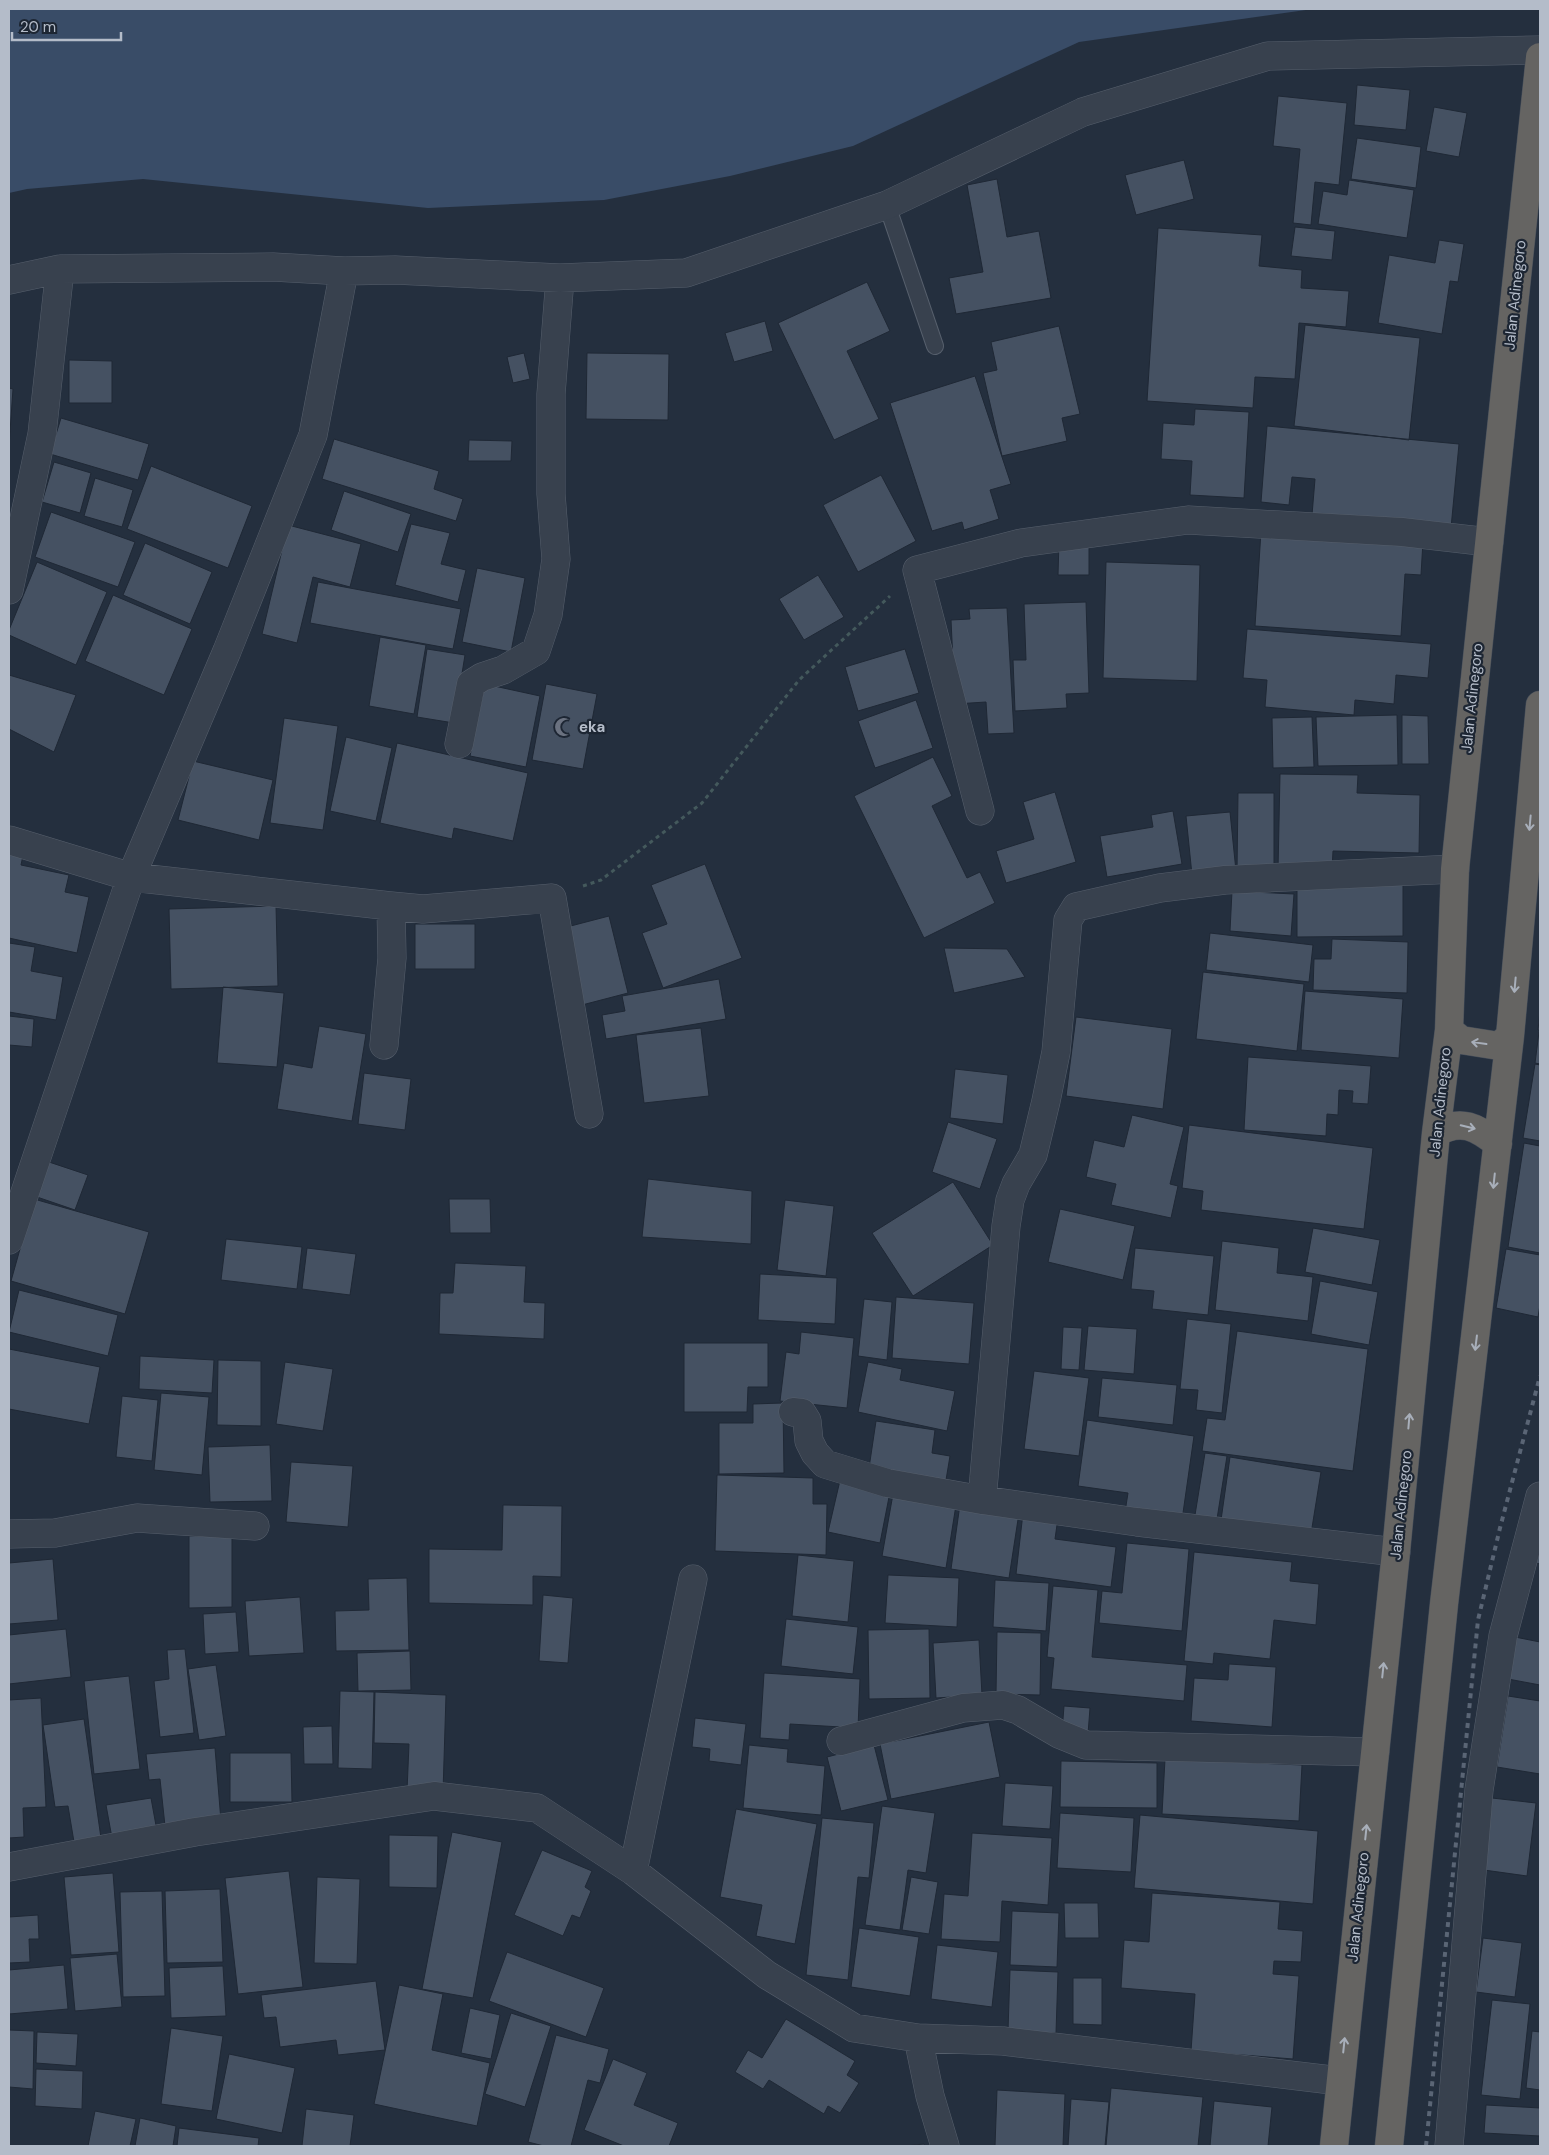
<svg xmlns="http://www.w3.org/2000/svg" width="1549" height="2155" font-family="'DM Sans',sans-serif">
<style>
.water{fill:#394c67}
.building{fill:#455162;stroke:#1f2835}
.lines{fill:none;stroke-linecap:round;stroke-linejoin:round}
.service-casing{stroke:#565f6c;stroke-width:18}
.minor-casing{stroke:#565f6c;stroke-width:29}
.trunk-casing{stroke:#434c59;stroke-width:29}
.path{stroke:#44595c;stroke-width:3;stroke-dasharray:4 4;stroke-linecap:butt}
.service{stroke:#38414e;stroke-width:16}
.minor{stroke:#38414e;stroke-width:28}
.trunk{stroke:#656462;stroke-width:28}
.rail{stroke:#5a6575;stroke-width:4;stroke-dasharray:5 5;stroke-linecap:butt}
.oneway{stroke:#a8afba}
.labels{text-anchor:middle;stroke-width:4.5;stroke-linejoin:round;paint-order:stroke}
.street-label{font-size:15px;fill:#b4bcc9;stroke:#1d2633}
.poi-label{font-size:15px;font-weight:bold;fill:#b4bcc9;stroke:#1d2633;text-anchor:start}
</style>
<rect width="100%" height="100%" fill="#242f3e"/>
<path class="water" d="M9,9H1313L1079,42L853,146L730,176L604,200L428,208L143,179L27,189L9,193Z"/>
<path class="building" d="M1357,85L1410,90L1406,130L1354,125Z
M1278,96L1347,103L1339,185L1315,182L1311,225L1293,223L1300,149L1273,146Z
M1434,107L1467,113L1459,157L1426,151Z
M1357,138L1421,147L1416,188L1351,179Z
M1184,160L1194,199L1136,215L1125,175Z
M997,179L1007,237L1039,231L1051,298L956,314L949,278L983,272L967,185Z
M1349,180L1414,190L1407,238L1318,224L1323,191L1347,195Z
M1295,227L1335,231L1332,260L1291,256Z
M1158,228L1262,235L1259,266L1302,270L1301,288L1349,291L1346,327L1299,323L1295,379L1255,377L1253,408L1147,401Z
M1439,240L1464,244L1458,282L1450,281L1442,334L1378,323L1389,255L1435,263Z
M867,282L890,331L847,351L879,419L834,440L778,323Z
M765,321L773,351L734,362L725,333Z
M1305,325L1420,338L1409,440L1294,426Z
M1059,326L1080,414L1062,418L1067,441L1002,456L983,373L997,370L991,342Z
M524,353L530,379L513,383L507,357Z
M587,353L669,354L668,420L586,419Z
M69,360L112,361V403H69Z
M975,376L1011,484L990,490L999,519L964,530L962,522L932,531L890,403Z
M9,388L13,389L9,446Z
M1195,409L1249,412L1244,498L1190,495L1192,461L1161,459L1163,423L1194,425Z
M61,418L149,444L138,480L50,454Z
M1267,426L1459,444L1451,528L1312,515L1315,479L1292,477L1289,505L1261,502Z
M334,439L439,471L434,489L463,499L456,521L322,479Z
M469,440L512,441L511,461H468Z
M54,462L91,473L80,513L42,502Z
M151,466L252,506L228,568L127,529Z
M881,475L916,541L858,572L823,505Z
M95,478L133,490L122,527L84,516Z
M344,491L411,514L398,552L331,530Z
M51,512L135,542L118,587L35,557Z
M411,524L450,533L441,564L466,570L458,602L395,585Z
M288,525L361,544L350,587L313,577L297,643L262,634Z
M1261,531L1423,541L1421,575L1405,574L1401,636L1255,626Z
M1059,541H1089V575H1058Z
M145,543L212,572L190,624L123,595Z
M37,562L107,592L76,665L9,635V630Z
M1106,562L1200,565L1197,681L1103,678Z
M477,568L525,578L511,652L462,642Z
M818,575L844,617L804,640L779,599Z
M318,582L461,609L453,649L310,623Z
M113,595L192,629L164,695L85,661Z
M1086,602L1089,693L1066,694L1067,708L1015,711L1013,660H1026L1024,604Z
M1007,608L1014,733L988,734L986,702L955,704L951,620L970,619L969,609Z
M1247,629L1431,644L1428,678L1396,675L1394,704L1355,700L1354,715L1265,707L1267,680L1243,678Z
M380,637L426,645L414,714L369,706Z
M427,649L465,655L454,723L417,717Z
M905,649L919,693L858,711L845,667Z
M9,675L76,695L54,752L9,729Z
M485,684L540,696L526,767L470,756Z
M546,684L597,694L583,769L532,760Z
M916,700L933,748L875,768L858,721Z
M1397,715L1398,765L1318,766L1316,717Z
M1402,715L1428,716L1429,764H1402Z
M1312,717L1314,767L1273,768L1272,718Z
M284,718L338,726L323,830L270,823Z
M346,737L392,748L376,821L330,811Z
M397,743L528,773L513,841L454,828L452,839L380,823Z
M933,757L952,796L932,806L967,878L980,872L995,903L924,938L854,796Z
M193,761L273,780L259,840L178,820Z
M1280,774L1358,775L1357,793L1420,795L1419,853L1333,851L1332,871L1278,870Z
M1055,792L1076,862L1006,883L996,851L1034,839L1023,802Z
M1238,793H1274V871H1237Z
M1173,811L1182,864L1107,877L1100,836L1153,827L1151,815Z
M1230,812L1236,871L1192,875L1186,816Z
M9,842L25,846L21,865L69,875L65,892L89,897L77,953L9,938Z
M705,864L742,958L663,988L642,933L667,924L651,885Z
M1297,883H1403V936L1297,937Z
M1232,891L1294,894L1291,936L1230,931Z
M276,906L278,986L171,989L169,909Z
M609,916L628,993L582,1005L563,928Z
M415,924H475V969H415Z
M1210,933L1313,945L1309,982L1206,970Z
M1332,939L1408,942L1407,993L1313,990L1314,959H1331Z
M9,943L35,947L31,971L63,977L56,1020L9,1012Z
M944,948L1007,949L1025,977L954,993Z
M1203,972L1304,984L1297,1051L1196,1039Z
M719,979L726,1019L606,1039L602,1015L625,1011L622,996Z
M223,987L284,993L277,1067L217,1063Z
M1305,991L1403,999L1399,1058L1301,1050Z
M1540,1011V1030H1538Z
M9,1016L34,1019L32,1047L9,1045Z
M1076,1017L1172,1029L1163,1109L1066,1096Z
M319,1026L366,1034L352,1121L277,1109L284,1063L312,1068Z
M701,1028L709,1096L644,1103L636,1035Z
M1539,1032L1540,1033V1064L1535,1063Z
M1248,1057L1371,1066L1368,1104L1352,1103L1353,1091L1339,1090L1338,1115L1327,1114L1326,1136L1244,1130Z
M1535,1064L1540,1065V1141L1523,1138Z
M955,1069L1008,1075L1003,1124L950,1118Z
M364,1073L411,1079L405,1130L358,1124Z
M1132,1115L1184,1127L1170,1184L1178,1186L1171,1218L1111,1205L1116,1184L1086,1177L1094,1140L1124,1147Z
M948,1122L997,1139L980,1189L932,1172Z
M1189,1125L1373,1148L1364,1229L1201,1210L1203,1191L1182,1188Z
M1524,1143L1540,1146V1253L1508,1247Z
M49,1162L88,1175L75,1210L37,1197Z
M648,1179L752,1191L751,1244L642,1237Z
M953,1182L993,1245L913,1296L872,1233Z
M34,1199L149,1232L125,1314L11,1281Z
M449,1199H490L491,1233H450Z
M785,1200L834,1206L826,1276L777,1270Z
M1060,1209L1135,1226L1123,1280L1048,1262Z
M1313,1228L1380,1240L1372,1285L1305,1272Z
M226,1239L302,1247L297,1289L221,1280Z
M1222,1241L1279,1248L1277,1273L1313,1277L1308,1321L1215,1310Z
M307,1248L356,1254L350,1295L302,1289Z
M1135,1248L1214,1256L1208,1315L1152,1309L1154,1291L1131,1289Z
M1506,1249L1540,1255V1305L1538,1317L1496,1308Z
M455,1263L526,1266L524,1302L545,1303L544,1339L439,1334L440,1293H453Z
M760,1274L837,1278L835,1324L758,1320Z
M1320,1281L1378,1292L1369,1345L1311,1334Z
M19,1290L118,1315L108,1356L9,1332Z
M896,1297L974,1303L969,1364L892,1358Z
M864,1299L892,1302L887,1360L858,1356Z
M1187,1319L1231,1324L1222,1413L1196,1410L1198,1390L1180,1389Z
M1088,1326L1137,1329L1134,1374L1084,1370Z
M1063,1327L1082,1328L1079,1370L1061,1369Z
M1237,1331L1368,1349L1353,1471L1202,1451L1207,1418L1225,1420Z
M801,1332L854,1338L847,1408L780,1401L786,1352L799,1354Z
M684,1343H768V1387H748L747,1412H684Z
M9,1349L100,1367L89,1424L9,1409Z
M140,1356L214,1360L212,1393L139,1389Z
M218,1360L261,1361V1426L217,1425Z
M285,1362L333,1369L323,1431L276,1424Z
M868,1362L902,1369L900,1380L955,1391L947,1431L858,1412Z
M1034,1371L1089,1378L1079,1456L1024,1449Z
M1102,1378L1177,1385L1173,1425L1098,1417Z
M161,1393L209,1397L202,1475L154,1470Z
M122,1396L158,1400L152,1461L116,1457Z
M783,1403L784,1473L719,1474V1423H753V1404Z
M1087,1420L1194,1436L1182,1520L1125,1512L1128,1493L1078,1486Z
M876,1421L935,1430L932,1453L950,1456L946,1480L869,1468Z
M270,1445L272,1501L210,1502L208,1447Z
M1205,1453L1227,1456L1217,1519L1195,1515Z
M1230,1457L1321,1472L1311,1534L1221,1520Z
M291,1462L353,1466L348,1527L286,1522Z
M717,1475L813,1478V1504H827L826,1555L715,1551Z
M841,1476L891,1487L880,1543L828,1532Z
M893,1494L956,1505L946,1568L882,1556Z
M960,1504L1019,1513L1009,1578L951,1569Z
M503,1505L562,1506L561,1577L533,1576V1605L429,1603V1549L502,1550Z
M1023,1513L1058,1518L1055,1539L1116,1547L1111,1587L1016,1574Z
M1540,1527V1564L1532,1562Z
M189,1536H232V1607L189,1608Z
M1127,1543L1189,1549L1182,1631L1099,1623L1102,1591L1122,1593Z
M1194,1552L1292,1562L1290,1581L1319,1584L1316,1625L1274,1620L1270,1659L1214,1653L1213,1664L1184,1661Z
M798,1555L854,1561L848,1622L792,1616Z
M53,1559L58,1620L9,1624V1563Z
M888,1575L959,1578L957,1627L885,1623Z
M407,1578L409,1650L336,1651L335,1611L369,1610L368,1579Z
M995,1580L1049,1583L1046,1631L993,1627Z
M1053,1586L1098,1590L1092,1657L1187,1665L1184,1701L1051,1689L1054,1658L1047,1657Z
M543,1595L573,1598L568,1663L539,1661Z
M300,1597L304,1653L249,1656L245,1601Z
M236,1612L239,1652L205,1654L203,1614Z
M786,1619L858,1627L853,1674L781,1666Z
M66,1629L71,1677L9,1684V1635Z
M929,1629L930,1698L869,1699L868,1630Z
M997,1632L1041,1633L1040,1695L996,1694Z
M1515,1637L1540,1642V1685L1508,1679Z
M979,1640L982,1695L936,1698L933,1643Z
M185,1649L194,1733L160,1737L154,1681L169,1679L167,1650Z
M410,1651L411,1690L358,1691L357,1653Z
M1229,1664L1276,1667L1272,1727L1191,1721L1194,1678L1228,1680Z
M216,1665L226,1736L199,1740L188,1669Z
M764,1673L860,1679L858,1728L790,1724L789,1740L760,1738Z
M129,1676L140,1769L94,1774L84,1681Z
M340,1691L374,1692L372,1769L338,1768Z
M375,1692L446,1695L443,1793L407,1791L409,1744L374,1743Z
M1508,1696L1540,1701V1774L1497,1767Z
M41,1698L46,1807L23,1808L24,1837L9,1838V1700Z
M1064,1706L1090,1708L1088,1734L1062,1732Z
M695,1718L746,1724L741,1765L709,1761L710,1749L692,1747Z
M84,1719L101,1838L74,1842L68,1806L55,1807L43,1725Z
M989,1722L1000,1777L891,1799L880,1744Z
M332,1726L333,1764H304L303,1727Z
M749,1745L788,1749L787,1762L825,1766L821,1815L743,1808Z
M874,1745L888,1800L841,1811L827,1757Z
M215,1748L221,1821L165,1826L160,1779L149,1780L146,1754Z
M230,1753H291L292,1802H230Z
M1165,1759L1302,1765L1299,1821L1162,1814Z
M1061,1761L1157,1763V1808L1060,1807Z
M1005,1783L1053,1786L1050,1829L1002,1826Z
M151,1798L157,1831L112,1838L106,1805Z
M1492,1798L1536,1803L1527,1876L1484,1870Z
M882,1806L935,1813L926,1873L908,1870L900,1930L865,1925Z
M736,1809L817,1824L795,1944L756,1936L762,1905L720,1897Z
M1060,1813L1134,1818L1131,1872L1057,1868Z
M1140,1815L1318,1831L1313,1904L1134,1888Z
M822,1818L874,1823L869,1878L858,1877L848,1980L806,1975Z
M452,1832L502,1842L473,1998L422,1989Z
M972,1833L1052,1838L1048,1905L1002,1901L1000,1942L941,1939L944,1894L968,1896Z
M389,1835L438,1836L437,1888L389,1887Z
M542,1850L592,1871L585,1887L591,1891L580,1918L572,1915L563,1936L514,1915Z
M289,1871L303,1987L238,1994L225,1878Z
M113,1873L119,1952L71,1955L64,1877Z
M317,1877L360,1879L357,1964L314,1963Z
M911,1877L938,1882L929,1934L902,1930Z
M220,1889L223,1962L167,1963L165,1891Z
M162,1891L165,1996L123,1997L120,1892Z
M1152,1893L1280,1902L1278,1929L1303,1931L1301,1962L1274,1961L1273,1974L1299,1976L1293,2059L1191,2051L1195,1994L1121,1988L1124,1940L1149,1942Z
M1064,1903H1098L1099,1938H1065Z
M1012,1911L1059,1913L1057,1967L1010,1965Z
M38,1915L39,1939H29L30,1962L9,1963V1917Z
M859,1928L919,1937L910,1996L851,1987Z
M1483,1938L1522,1943L1515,1997L1476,1992Z
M937,1945L998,1952L992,2007L931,1999Z
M507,1952L604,1988L586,2037L489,2001Z
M117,1954L122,2007L75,2011L70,1958Z
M64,1965L68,2009L9,2014V1970Z
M223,1966L226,2016L171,2018L169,1968Z
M1010,1970L1058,1972L1056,2033L1008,2031Z
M1073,1978H1102V2025L1073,2024Z
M376,1981L385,2050L338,2055L336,2040L280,2047L276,2017L264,2018L261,1995Z
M399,1985L443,1994L432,2050L490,2063L477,2126L374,2104Z
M1492,2000L1530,2004L1520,2099L1481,2095Z
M470,2008L500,2015L491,2059L461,2053Z
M511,2013L551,2026L525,2107L485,2094Z
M786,2019L855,2061L847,2075L859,2083L840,2113L828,2106L824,2114L769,2080L763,2089L735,2072L748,2050L762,2058Z
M171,2028L223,2036L212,2111L161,2104Z
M9,2030L34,2031L33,2089L9,2087Z
M1532,2031L1540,2032V2090L1526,2088Z
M37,2032L78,2034L76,2066L36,2063Z
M556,2035L609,2049L600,2083L588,2080L571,2146H544L528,2142Z
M229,2054L295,2068L282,2133L216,2119Z
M613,2059L647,2073L634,2105L678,2123L669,2146H624L584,2130Z
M36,2069L83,2071L82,2109L35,2106Z
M1111,2088L1203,2097L1198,2146H1106Z
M997,2090L1065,2094L1063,2146H995Z
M1071,2099L1109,2102L1105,2146H1068Z
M1214,2101L1272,2107L1268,2146H1210Z
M1486,2105L1540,2108V2136L1484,2133Z
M306,2109L354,2115L350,2146H302Z
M95,2111L136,2119L130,2146H88Z
M140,2118L176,2126L173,2146H135Z
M179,2128L259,2138L258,2146H177Z
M924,2144L925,2146H905Z"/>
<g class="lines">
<g class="service-casing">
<path id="service" d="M887,205L935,346"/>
</g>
<g class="minor-casing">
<path id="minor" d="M9,280L60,269
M9,590L42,434L60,269L273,267L344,271L395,270L560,278L686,273L887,205L1083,112L1268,56L1540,50
M459,744L471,684L482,677L503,670L536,651L548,615L556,559L551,494V394L560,278
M980,811L917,570L1021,543L1188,520L1402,532L1489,542
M9,840L131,877L391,906L423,909L552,898L589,1114
M384,1045L392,958L391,906
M9,1240L131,877L227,651L313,435L344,271
M793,1412L802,1413L807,1421L809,1441L815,1453L825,1464L887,1483L982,1500L1137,1522L1396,1552
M982,1500L1006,1226L1010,1200L1016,1184L1033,1155L1046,1101L1056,1052L1068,920L1076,907L1160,888L1225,880L1455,869
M9,1534L55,1533L137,1518L255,1526
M841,1741L963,1708L1003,1705L1018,1710L1059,1734L1086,1745L1375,1752
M9,1867L195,1832L434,1796L537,1808L633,1871L767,1975L854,2028L918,2038L1003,2041L1340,2081
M633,1871L693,1579
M918,2038L930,2096L945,2146
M1449,2146L1479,1790L1503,1636L1540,1496"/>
</g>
<g class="trunk-casing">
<path id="trunk" d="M1449,1030L1461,1040L1499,1046L1510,1036
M1436,1133C1461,1118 1477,1127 1498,1144
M1334,2146L1396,1552L1436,1133L1449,1030L1455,869L1540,57
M1389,2146L1444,1604L1510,1036L1540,705"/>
</g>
<path class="path" d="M583,886L601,880L702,803L799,680L890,596"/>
<use href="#service" class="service"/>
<use href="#minor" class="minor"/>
<use href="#trunk" class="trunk"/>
<path class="rail" d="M1426,2146L1478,1620L1500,1528L1540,1376"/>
</g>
<defs><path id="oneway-shaft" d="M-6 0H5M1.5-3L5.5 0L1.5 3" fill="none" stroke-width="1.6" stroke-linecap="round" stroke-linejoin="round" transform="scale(1.25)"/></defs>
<g class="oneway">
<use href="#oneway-shaft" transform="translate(1530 823) rotate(95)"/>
<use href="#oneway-shaft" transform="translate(1515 985) rotate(95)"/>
<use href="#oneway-shaft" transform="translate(1479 1043) rotate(-172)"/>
<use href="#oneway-shaft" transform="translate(1468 1127) rotate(14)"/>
<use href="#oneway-shaft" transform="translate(1494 1181) rotate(96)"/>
<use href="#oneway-shaft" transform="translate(1476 1343) rotate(97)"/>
<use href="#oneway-shaft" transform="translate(1409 1421) rotate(-85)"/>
<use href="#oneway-shaft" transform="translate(1383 1670) rotate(-84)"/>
<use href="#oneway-shaft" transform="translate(1366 1832) rotate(-84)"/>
<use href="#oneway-shaft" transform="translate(1344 2045) rotate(-84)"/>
</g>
<defs>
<g id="mosque-bare" transform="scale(1.5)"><path d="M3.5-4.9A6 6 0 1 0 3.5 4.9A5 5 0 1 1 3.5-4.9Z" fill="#6b7280" stroke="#1d2633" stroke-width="2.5" paint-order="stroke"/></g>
</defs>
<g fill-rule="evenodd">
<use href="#mosque-bare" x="564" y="727"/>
</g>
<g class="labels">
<g class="street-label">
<text transform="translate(1515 295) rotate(-84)" y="5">Jalan Adinegoro</text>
<text transform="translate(1472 698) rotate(-84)" y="5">Jalan Adinegoro</text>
<text transform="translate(1440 1102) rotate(-84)" y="5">Jalan Adinegoro</text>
<text transform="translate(1401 1505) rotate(-84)" y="5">Jalan Adinegoro</text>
<text transform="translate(1358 1907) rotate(-84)" y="5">Jalan Adinegoro</text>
</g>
<g class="poi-label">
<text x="579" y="732">eka</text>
</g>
</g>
<rect width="1549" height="2155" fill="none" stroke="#b4bcc9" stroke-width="20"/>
<path d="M12 32v8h109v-8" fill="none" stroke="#b4bcc9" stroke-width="2.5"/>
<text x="20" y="32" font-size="15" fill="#b4bcc9" stroke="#1d2633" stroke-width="4" paint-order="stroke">20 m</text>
</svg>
